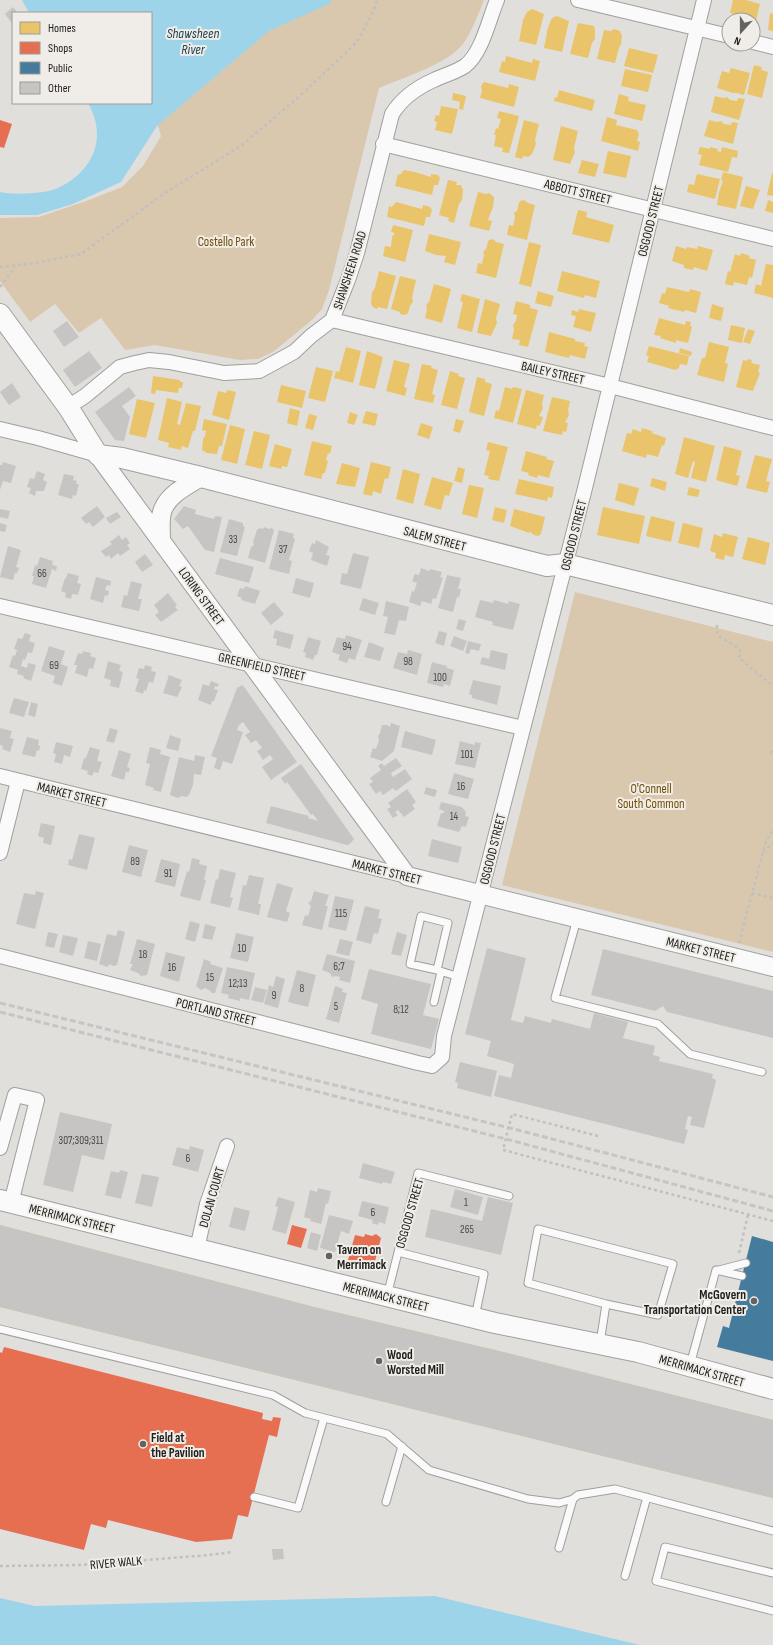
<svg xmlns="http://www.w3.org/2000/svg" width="773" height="1645" font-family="'Sofia Sans Condensed',sans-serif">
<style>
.green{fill:#dac8ae}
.water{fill:#9ed4e9}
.homes{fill:#e9c46a}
.shops{fill:#e76f51}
.public{fill:#457b9d}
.building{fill:#c7c5c3}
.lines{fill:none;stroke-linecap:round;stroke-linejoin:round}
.service-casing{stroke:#a09f9d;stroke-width:9}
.minor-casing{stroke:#a09f9d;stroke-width:16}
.tertiary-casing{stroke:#a09f9d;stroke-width:20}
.secondary-casing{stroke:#a09f9d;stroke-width:22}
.path{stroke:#c0c0bf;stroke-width:2.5;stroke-dasharray:3 3;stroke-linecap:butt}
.service{stroke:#fafafa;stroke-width:7}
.minor{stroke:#fafafa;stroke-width:14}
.tertiary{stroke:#fafafa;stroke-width:18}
.secondary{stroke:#fafafa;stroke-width:20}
.rail{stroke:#c5c5c4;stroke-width:3;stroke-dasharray:6 3;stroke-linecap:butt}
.poi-dot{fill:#646360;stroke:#f0ede8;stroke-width:1.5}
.labels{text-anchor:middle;stroke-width:4;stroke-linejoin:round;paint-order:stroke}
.number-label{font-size:11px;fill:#4a4947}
.street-label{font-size:13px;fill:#21201e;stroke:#f0ede8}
.park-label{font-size:13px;fill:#734e00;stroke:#f0ede8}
.poi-label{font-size:13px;font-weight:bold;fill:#21201e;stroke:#f0ede8;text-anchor:start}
.water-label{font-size:14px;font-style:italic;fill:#193d4b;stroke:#f0ede8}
</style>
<rect width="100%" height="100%" fill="#e1dfdc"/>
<path class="green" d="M79,0H484C478,15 472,31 463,44C446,65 404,77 379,88L329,290L322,309L312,320L273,352L258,359L240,360L155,345L125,350L101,318L79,333L55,304L30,322L0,281V218L39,217L89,200L122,187L143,166L161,136L153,109L151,13Z
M575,592L773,642V952L502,885Z"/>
<path class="water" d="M22,0H332L329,4L269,31L157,126L121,182L73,204L37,215H0V192C14,195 45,194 58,188C93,171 108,138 88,103H151V13H29Z
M435,1596L640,1645H0V1598L35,1606Z"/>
<path class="homes" d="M733,0H746L760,4L756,20L730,13Z
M532,9L544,14L536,45L519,41L523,20L527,12Z
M770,13L773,14V31L768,30Z
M557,16L569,21L562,52L544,48L548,27L552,18Z
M578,23L594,26L595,31V39L592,43L588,58L570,54Z
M614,29L620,31L622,36L621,44L619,48L615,63L597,59L604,30L611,31Z
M629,48L658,55L653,73L624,66Z
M506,56L532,63L533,59L540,61L535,81L499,72L502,61L505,62Z
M754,65L762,67L761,70L768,72L762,98L747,94Z
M731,68L750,73L744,95L737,93H733L717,88L722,71L729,73Z
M625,69L652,75L648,92L621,86Z
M484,82L508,88L509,84L519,87L514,107L480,98L482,91L481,86Z
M559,90L595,100L592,111L554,101L555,97L557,98Z
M453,93L466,96L463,110L459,109L460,102L452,100Z
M619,94L629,97L628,101L646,105L642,121L614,114Z
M715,96L723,98L727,97L730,100L737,101L738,98L745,99L739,120L711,112Z
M441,106L458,109L452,134L435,130L437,122L434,121L436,115L439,116Z
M499,111L519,116L509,153L502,152L503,148L494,146L496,135H494L496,128L498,129L501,119L497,118Z
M607,117L617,120L616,125L637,130L639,134L637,141L640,142L638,151L601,141Z
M524,120L539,124L535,140L536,144L532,154L528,157L523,156L522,159L515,157Z
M709,120L717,122L721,121L724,124L731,125L732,122L738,123L733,144L704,136Z
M561,126L578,131L574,148L575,152L570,164L553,160Z
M700,147L710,149V147L718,149L717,151L721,152L722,147L738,151L737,158L732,157L728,172L699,165L702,155L698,154Z
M608,151L631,156L626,178L603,173Z
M582,160L599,164L595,177L578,173Z
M404,170L415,172L431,177V174L438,175L440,178L438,185H434L432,195L395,186L398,174L400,175Z
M723,172L743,177L736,209L717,205L719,192L723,181L721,180Z
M772,173H773V196L767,195Z
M697,174L720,179L715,199L687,192L689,184L694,185Z
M448,180L457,182L456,185H461L463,190L462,200L459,204L454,223L448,221L449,218L439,215Z
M746,186L760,190L753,209L740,206Z
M478,192L486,194L489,193L494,197L493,207L488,220L492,221L489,231L469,226Z
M524,200L528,203L535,205L527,240L507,235L509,225L513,226L515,217L514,213L517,211L519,203L520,201Z
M768,200L773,202V213L765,211Z
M396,202L422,209L423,205L430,207L432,210L430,217H426L424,226L387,217L389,206L392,207Z
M578,210L587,212L586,217L614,225L609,243L572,234Z
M393,225L413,230L405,262L383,256L385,246L391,247L392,237L395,233L391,232Z
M429,234L461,242L455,265L444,262L446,256L436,255L425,251Z
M493,239L496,242L504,244L496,278L476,273L478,263L482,264L484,255L483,252L486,249L488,242L489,240Z
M529,242L541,245L531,287L519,284Z
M676,246L686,249L687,247L697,249L698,246L713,250L707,271L694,267L693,270L684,268V265L672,261Z
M741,253L750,256L749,258L756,260L752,278L749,277L747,285L734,282L733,286L725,284L728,271L730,272L735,254L740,256Z
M766,264L773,265V298L754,293L756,284L761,286Z
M379,271L396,276L387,309L378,307L377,309L373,307L371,304L372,292L375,288Z
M562,271L600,281L596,298L585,295L584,298L557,291Z
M400,276L416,280L412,297L413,302L410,306L408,313L405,315L400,314V312L391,309Z
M434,284L451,289L442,323L425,318L427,309L426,305L429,302Z
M667,287L689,292L690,289L701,292L696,313L685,310L684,312L668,308L669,306L659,303L662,293L665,294Z
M538,291L554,296L551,307L535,303Z
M462,294L480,299L472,332L457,328L463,302L460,301Z
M485,299L500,304L496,318L497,323L491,336L477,333Z
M516,301L530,305V308L538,310L528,347L519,345L520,340L512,339L514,330L513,325L516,321L517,315L513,314Z
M712,304L724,308L721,321L709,318Z
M579,309L596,313L591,332L573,327L576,316L571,315L572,310L578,312Z
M659,318L685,325L686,321L691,322L690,326L692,327L688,343L676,340V343L660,338L661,336L654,335Z
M731,325L745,328L742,343L728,340Z
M748,329L755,331L750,344L743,342Z
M549,332L575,339V341L585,343L584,346L588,347L585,359L570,355L569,358L545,352Z
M709,342L729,347L725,363L728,364L724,382L697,375L702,358H705Z
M649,346L689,356L687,365L680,364L679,368L675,370L647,362L649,356L646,355Z
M346,347L361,351L353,383L334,378L336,371L339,372Z
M680,348L692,352L691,356L679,353Z
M367,351L383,357L375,389L359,385Z
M748,359L752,360L751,363L760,365L758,372L760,373L753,391L736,387L743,360L747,361Z
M394,360L410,364L404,387L407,388L405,396L386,391Z
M422,364L432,366L431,368L438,370L432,394L435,395L433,403L414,399Z
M316,367L333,371L325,402L308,398Z
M450,371L459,374L458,376L465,378L457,409L441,405Z
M153,376L180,380V382H183L182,388H179L178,393L156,390L155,394L151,393Z
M477,377L485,379V382L492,384L484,416L469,412Z
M281,385L306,391L302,408L277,402Z
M505,387L512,389L513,387L522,389L513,423L494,418L496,410L499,411Z
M227,390L236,392L229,420L212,415L218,391L226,393Z
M526,390L544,395L542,404L543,408L539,416L543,417L540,426L537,425L536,429L517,424Z
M552,397L570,401L568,410L569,415L565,422L568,423L566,432L563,431L562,435L543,431Z
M167,398L182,402L177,424L180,425L186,403L201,406L195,431H193L188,448L182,446L181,450L168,447L169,443L158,440Z
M137,399L155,403L146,438L129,434Z
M290,408L300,411L297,426L287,423Z
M366,411L378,414L375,426L362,423Z
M350,412L358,415L354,425L347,423Z
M309,414L317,416L313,430L305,428Z
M204,419L227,424L222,446H219L217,454L207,453L202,450L203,439L205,436L206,431L202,430Z
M456,419L464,421L460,433L453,431Z
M421,423L433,427L429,439L417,435Z
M230,425L245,429L237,464L221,460Z
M642,428L652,431V433L666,438L664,446L662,445L658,457L647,454L646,458L622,451L627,433L631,434L633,429L641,432Z
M254,431L270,435L262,469L245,465Z
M684,437L715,446L706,482L691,478L695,462L693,461L688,478L675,474Z
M312,441L332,446L330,454L328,453L326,460L328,461L325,473H323L321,479L304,475Z
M488,442L508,447L499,481L488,479L489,476L484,475L490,451L486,450Z
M275,444L292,449L287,467L282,466L281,469L269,466Z
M724,446L742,451L736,475L740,476L737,486L716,480Z
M526,451L547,457L546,459L554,461L549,478L538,475L537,478L528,475L529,473L521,471Z
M755,455L772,459L766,481L770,482L767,493L746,488Z
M371,462L391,467L388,479L385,478L381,494L373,491L372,496L363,494Z
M342,463L360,468L355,487L336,484Z
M458,467L465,469L462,483L454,481Z
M403,469L420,474L413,504L396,499Z
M432,477L453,483L449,496L445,495L441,510L424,505Z
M652,478L667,482L665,491L650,486Z
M519,479L554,487L552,498L548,497L547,501L515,494Z
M619,483L639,488L634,506L615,500Z
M469,485L484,488L477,518L462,514Z
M689,487L700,490L698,497L687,495Z
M495,507L507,510L504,523L492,520Z
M603,507L645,516L639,544L597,535Z
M514,509L545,517L541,534L538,536L534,535L529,531V533L510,526Z
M651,516L675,522L671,542L646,536Z
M683,523L703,528L699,548L678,543Z
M723,533L738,537L733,557L725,555L724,560L715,558L716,553L710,551L714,534L722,537Z
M748,537L770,543L765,565L742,559Z
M0,1225L314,1307L499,1351L773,1420V1498L0,1307Z"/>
<path class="shops" d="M0,120L12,124L4,148L0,147Z
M292,1225L307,1229L301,1248L287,1244Z
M365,1234L372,1236L376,1234L381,1238L374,1265L359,1260L358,1263L348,1260L355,1235L364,1237Z
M4,1347L263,1413L262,1419L272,1421L273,1417L281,1418L277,1437L269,1435L248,1517L238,1515L232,1539L196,1542L108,1520L106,1528L91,1524L84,1550L0,1529V1352L2,1353Z"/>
<path class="public" d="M752,1236L773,1242V1361L717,1347L723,1326L729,1328Z"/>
<path class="building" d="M13,7L18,13H13V25L5,14Z
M67,321L79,337L64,347L53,331Z
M89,351L102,368L75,387L63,370Z
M12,383L21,397L9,405L0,392Z
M129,387L136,396L122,406L130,417L124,441L115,440L95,412Z
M3,462L16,466L11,483L3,481L0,490V465H2Z
M37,471L45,474L43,480L47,482L44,491H36L35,496L29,493L31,488L27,487L30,478L34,479Z
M64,474L74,476L73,480L77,481L76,484H79L76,496L73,495L72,499L58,495Z
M97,506L105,517L93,527L89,522L86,524L81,518Z
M184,506L196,510L195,514L214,519L215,516L222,517L214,552L205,550L188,526L183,529L174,519Z
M0,509L10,511L8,519L0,517Z
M117,512L121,517L110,524L106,518Z
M229,519L243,523V526L245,527L237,556L220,552Z
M0,523L7,525L5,532L0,531Z
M264,527L269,529L272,528L274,530L265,563L248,558L251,547L254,545L253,542L257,530L260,528L263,529Z
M279,530L294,534L293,538L295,539L289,560L292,561L289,574L269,569Z
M119,535L122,540L126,537L130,543L127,545L130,549L120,556L118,553L111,559L109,555L106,557L101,551L112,544L110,542Z
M316,540L329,547L326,555L330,556L327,566L311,560L313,553L309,551L312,543L315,544Z
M8,546L21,550L16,567L19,568L17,573H15L13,580L0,577Z
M353,553L369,557L361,589L340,584L342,573L347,574Z
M145,554L153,565L142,572L135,562Z
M40,557L53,561L52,565L57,566L56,571L52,569L46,588L32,584L34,576H32L35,565L37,566Z
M220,558L254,567L249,583L215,574Z
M421,568L430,571V569L442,572L440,577L443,578L436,599L433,598L431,604L422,601L420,606L409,602L412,591L414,592L417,583L412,581L415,574L419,575Z
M68,573L79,576L77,583L81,584L78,595L72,594L71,599L65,597L66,593L61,591L65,578H66Z
M447,575L461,578L458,589H461L459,598L457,597L453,612L438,608Z
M96,577L111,581L110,586L107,585L105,590L109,591L108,596L105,595L103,603L90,599Z
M296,578L314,583L310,598L292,593Z
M131,581L142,584L138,599H142L139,611L121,607L124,595L127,596Z
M245,586L260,591L255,604L241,600L242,598L237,596L240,588L244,589Z
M168,593L177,605L175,607L178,610L161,622L155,615L159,612L154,605Z
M363,598L379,603L375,615L359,610Z
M480,600L493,603L494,600L508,604L509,601L520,604L513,630L492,625L493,622L475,617Z
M386,601L409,607L406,621L399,620L395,635L384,633L388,617L383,616Z
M274,602L284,614L271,625L261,613Z
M459,619L466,621L463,631L456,629Z
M275,630L294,635L290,649L276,645L277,639L273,638Z
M439,631L447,633L444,646L435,643Z
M25,633L31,635L29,641L35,643L32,653L28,652L25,660L23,659L21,666L27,668L28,663L36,665L31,681L23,678L24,676L17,674L18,670L9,667L13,655L15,656L17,650L14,649L18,638L22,639Z
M346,635L362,640L355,660L349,658L347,663L338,660L340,655L332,652L337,637L345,639Z
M454,636L467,641L463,651L450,646Z
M308,637L321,641L317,655H315L313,660L305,657L306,653L303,652Z
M468,641L481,644L479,651L471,649L469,654L465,653Z
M369,642L384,648L380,661L364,657Z
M49,646L65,651L61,664L68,667L62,686L53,683L55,676L41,671Z
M408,650L422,654L417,675L393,668L398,652L407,654Z
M491,650L508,654L505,670L480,664L482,657L489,659Z
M83,651L91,653L90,656L96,658L93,669L89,668L87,677L75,673L77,665H74L78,653L82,654Z
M108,661L121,665L119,671L123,672L119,688L110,686L111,680L104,678Z
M432,662L447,666V668L454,670L450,686L444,684L443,687L427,683Z
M145,665L152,667L151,671L156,672L153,683L149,682L146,691L144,690L143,694L135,691L139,679L136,678L139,668L144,669Z
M169,675L182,680L179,686L182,687L177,697L163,693Z
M473,680L501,686L497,705L472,698V695L469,694Z
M211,681L219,684L217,687L215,686L214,689L218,690L214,701H212L211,705L198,700L203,684L209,686Z
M242,685L245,688L297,762L271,780L262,767L273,759L270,755L263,760L257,751L262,748L256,740L251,743L245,735L250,732L243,722L239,725L237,730L243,732L232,764L223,761L220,770L214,768L217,758L211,756L237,688Z
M14,698L29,702L24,717L9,713Z
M31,702L38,704L35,717L28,715Z
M391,723L400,726L394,751L382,761L370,757L373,748L376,749L379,740L378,736L380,733L382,725H387L390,727Z
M0,728L12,731L10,738L14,739L10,752L2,749L3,746L0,745Z
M110,728L118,730L114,743L106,741Z
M405,731L436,740L432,755L401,747Z
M170,735L181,739L178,751L166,748Z
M27,737L39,740L38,745L40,746L39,751L37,750L35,757L22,754Z
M460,741L475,745V742L481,743L475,768L455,764Z
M56,742L73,746L70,757L64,755L62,764L54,762L56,754L53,753Z
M90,747L100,750L97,761L102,762L98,773L94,772L92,776L87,774L88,771L81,769L84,758H86Z
M150,747L161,750L160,754L170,757L161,792L153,790L154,788L145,785L150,764L146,763Z
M119,750L131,754L127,767L130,768L129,772H126L124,780L111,776Z
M195,755L205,757L201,775L194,774L193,785L189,795L186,797L182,796L178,798L170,795L179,757L194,761Z
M396,758L402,766L391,773L393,777L405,769L412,779L396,791L393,788L383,795L380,791L376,794L369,784L373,782L370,778L381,770L378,766L382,763L384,766Z
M301,764L354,839L350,844L347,845L266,823L271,806L309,816L308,818L318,821L313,814L311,815L287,782L285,784L281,778Z
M454,773L474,779L468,799L448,794Z
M426,787L437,790L435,797L424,794Z
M407,789L416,802L412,805L415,809L404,817L398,810L395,812L398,815L393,818L387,809L391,807L388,803Z
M441,802L462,807L466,812L465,816L469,817L466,827L462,826L459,832L437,826L441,813H444V811L439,809Z
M41,823L55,826L51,845L43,843L44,838L38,836Z
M79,834L95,838L87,870L68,865L69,859L72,860Z
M432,839L462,847L458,863L428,856Z
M129,845L148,850L141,877L122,872Z
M192,858L200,860L199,864L207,866L204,880H206L200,901L180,896L187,871L189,872Z
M161,859L180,864L175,887L155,882Z
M220,869L236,873L230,897L233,898L230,908L210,903L216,879L218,880Z
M249,875L264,878L258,904H261L259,915L238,910L243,885L246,886Z
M277,883L293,888L286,911L290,913L287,922L267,917Z
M36,891L44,893L35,929L16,924L24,893L35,895Z
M314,891L329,895L325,906H328L322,930L302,925L305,915L308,916L311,906L308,903L311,901Z
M335,896L354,900L346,931L328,927Z
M365,906L380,910L378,918L382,919L378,934L374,933L371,944L356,940Z
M190,921L200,924L195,942L185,939Z
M205,924L216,927L212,940L202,938Z
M118,930L125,932L117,965L113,966L109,964L108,967L99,964L107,934L116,936Z
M48,932L58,934L54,948L45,946Z
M397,932L407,935L401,956L391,954Z
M236,933L254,937L248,962L230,958Z
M63,935L78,938L73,956L59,952Z
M137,939L155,944L147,975L141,976L138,973L130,970L133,964H130Z
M340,939L353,942L349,956L336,953Z
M88,941L101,944L97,961L84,958Z
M487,948L526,958L511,1020L523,1023L525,1016L551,1023L552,1019L590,1029L594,1013L628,1022L623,1038L655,1046L653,1055L660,1057L659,1061L713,1074L712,1078L715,1079L716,1081L704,1128L690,1125L692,1117L688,1116L685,1129L688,1130L684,1144L494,1096L499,1075L511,1078L514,1064L487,1056L491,1041L465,1034Z
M603,949L773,991V1038L667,1012L663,1006L655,1011L591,995Z
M166,952L185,957L179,982L160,976Z
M327,954L355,961L350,983L339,980L340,977L336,976L332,977L330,973L322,970Z
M204,959L211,962L210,964L223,968L215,993H212L209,990L205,988L201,990L196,986Z
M227,967L255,973L249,1000L240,998V1001L228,998L229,995L221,993Z
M369,969L431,984L423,1015L439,1019L431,1049L371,1034L378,1004L361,999Z
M297,970L316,975L308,1007L288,1002Z
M276,976L285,979L278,1008L264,1004L269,985L273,987Z
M335,986L343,989L342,992L347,993L339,1023L326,1019Z
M255,987L267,990L263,1003L251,1000Z
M460,1062L497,1071L491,1097L457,1088L458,1083L455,1082Z
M60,1112L112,1124L104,1160L82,1155L73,1192L43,1185Z
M190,1146L204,1150L198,1172L172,1165L177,1147L189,1150Z
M363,1163L395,1172L391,1184L383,1182L382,1184L359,1178Z
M120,1170L128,1172L121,1199L105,1195L111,1171L119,1173Z
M142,1174L159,1177L152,1207L135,1203Z
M318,1188L331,1191L328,1204L326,1203L321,1224L310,1221L311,1219L304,1217L310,1190L317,1192Z
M455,1189L483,1197L478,1215L450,1207Z
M278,1197L295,1202L286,1234L272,1230L278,1207L275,1206Z
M488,1197L513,1203L501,1255L425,1237L431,1209L482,1221Z
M362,1201L389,1207L385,1224L379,1222L378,1225L372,1223L373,1220L358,1216Z
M234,1207L250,1211L245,1231L229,1227Z
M329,1215L353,1221L349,1234L341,1231L335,1252L320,1248Z
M0,1225L314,1307L499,1351L773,1420V1498L0,1307Z
M311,1232L321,1235L317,1251L307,1248Z
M272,1549H283L284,1559L273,1560Z"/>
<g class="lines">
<g class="service-casing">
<path id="service" d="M421,916L448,923L437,970L410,964Z
M577,919L555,998L658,1024L690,1054L762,1072
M437,970L459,977
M434,1002L441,972
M398,1252L484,1274L475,1317
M719,1270L746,1263
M387,1296L418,1173L509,1196
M0,1329L273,1395L305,1413L387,1434L429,1470L528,1499L559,1503L573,1499L578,1495L615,1489L773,1531
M600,1343L606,1304L658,1315L673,1264L538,1229L528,1283L606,1304
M690,1365L716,1270L742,1276
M254,1497L298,1508L324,1418
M386,1502L402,1446
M559,1548L573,1499
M773,1573L665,1547L656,1581L773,1611
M625,1576L647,1497"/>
</g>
<g class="minor-casing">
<path id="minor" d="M578,0L729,36
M753,42L773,47
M383,144L773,239
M332,320L610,386L773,428
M68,407L85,396L120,367L135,363L149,360L169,362L224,373L259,371L294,352L311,336L332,320L348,280L357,253L392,114C402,98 418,87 434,80C445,75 456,72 465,66C482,53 489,19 497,0
M0,429L38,438L98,455
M0,606L523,728
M0,776L407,876
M0,853L18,781
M0,956L418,1063L432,1066L442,1057L444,1036L585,488L704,0
M0,1148L15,1095L37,1100L11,1203
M197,1249L207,1204L227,1146"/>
</g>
<g class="tertiary-casing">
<path id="tertiary" d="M98,455L407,876L773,967
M161,539C161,529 159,516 164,507C171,493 188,485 201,477"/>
</g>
<g class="secondary-casing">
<path id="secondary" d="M0,314L68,407L98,455L122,458L201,477L547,566L565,564L773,615
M0,1200L495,1323L638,1352L773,1389"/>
</g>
<path class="path" d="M0,267L35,263L81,254L165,193L242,145L302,94L357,42L374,10L377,0
M0,287L15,267
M717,625V634L719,636L738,648L741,653L739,658L773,686
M770,753L773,750
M763,852L773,843
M752,893L773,898
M739,943L765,844L773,829
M598,1136L512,1114L503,1150L773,1221
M739,1253L748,1215
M0,1566L82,1565L209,1555L233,1552"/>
<use href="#service" class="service"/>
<use href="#minor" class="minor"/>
<use href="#tertiary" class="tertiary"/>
<use href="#secondary" class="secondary"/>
<path class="rail" d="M0,1003L518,1130L773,1197
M0,1012L506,1139L773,1211"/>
</g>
<g class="poi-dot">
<circle cx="329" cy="1256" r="4"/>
<circle cx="754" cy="1301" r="4"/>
<circle cx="379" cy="1361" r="4"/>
<circle cx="143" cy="1444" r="4"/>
</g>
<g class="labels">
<g class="number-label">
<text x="233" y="543">33</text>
<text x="283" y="553">37</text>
<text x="42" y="577">66</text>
<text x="347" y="650">94</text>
<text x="408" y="665">98</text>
<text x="54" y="669">69</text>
<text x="440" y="681">100</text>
<text x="467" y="758">101</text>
<text x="461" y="790">16</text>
<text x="454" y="820">14</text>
<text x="135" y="865">89</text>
<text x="168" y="877">91</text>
<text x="341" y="917">115</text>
<text x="242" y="952">10</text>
<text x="143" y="958">18</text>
<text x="339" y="970">6;7</text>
<text x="172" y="971">16</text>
<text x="210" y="981">15</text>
<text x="238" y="987">12;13</text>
<text x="302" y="992">8</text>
<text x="274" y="999">9</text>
<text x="336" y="1010">5</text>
<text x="401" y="1013">8;12</text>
<text x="81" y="1144">307;309;311</text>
<text x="188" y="1162">6</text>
<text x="466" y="1206">1</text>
<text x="373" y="1216">6</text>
<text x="467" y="1233">265</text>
</g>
<g class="street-label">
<text transform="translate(578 191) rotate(14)" y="5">ABBOTT STREET</text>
<text transform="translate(650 221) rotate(-76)" y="5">OSGOOD STREET</text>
<text transform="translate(349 270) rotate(-72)" y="5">SHAWSHEEN ROAD</text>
<text transform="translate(553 372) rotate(13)" y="5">BAILEY STREET</text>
<text transform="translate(573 535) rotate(-76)" y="5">OSGOOD STREET</text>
<text transform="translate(435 538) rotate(15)" y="5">SALEM STREET</text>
<text transform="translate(202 596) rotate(54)" y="5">LORING STREET</text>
<text transform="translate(262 666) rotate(13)" y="5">GREENFIELD STREET</text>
<text transform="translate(72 794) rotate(14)" y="5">MARKET STREET</text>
<text transform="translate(492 849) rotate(-76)" y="5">OSGOOD STREET</text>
<text transform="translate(387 871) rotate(14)" y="5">MARKET STREET</text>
<text transform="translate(701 949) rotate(14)" y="5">MARKET STREET</text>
<text transform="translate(216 1011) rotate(14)" y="5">PORTLAND STREET</text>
<text transform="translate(211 1197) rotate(-74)" y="5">DOLAN COURT</text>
<text transform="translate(409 1213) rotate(-74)" y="5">OSGOOD STREET</text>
<text transform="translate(72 1218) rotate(14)" y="5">MERRIMACK STREET</text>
<text transform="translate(386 1296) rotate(14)" y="5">MERRIMACK STREET</text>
<text transform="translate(702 1370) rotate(16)" y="5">MERRIMACK STREET</text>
<text transform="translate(116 1562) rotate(-5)" y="5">RIVER WALK</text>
</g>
<g class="park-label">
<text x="226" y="246">Costello Park</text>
<text x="651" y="793">O'Connell<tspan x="651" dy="15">South Common</tspan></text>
</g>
<g class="poi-label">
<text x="337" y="1254">Tavern on<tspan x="337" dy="15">Merrimack</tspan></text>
<text x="746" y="1299" text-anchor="end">McGovern<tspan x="746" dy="15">Transportation Center</tspan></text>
<text x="387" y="1359">Wood<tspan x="387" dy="15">Worsted Mill</tspan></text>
<text x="151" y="1442">Field at<tspan x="151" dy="15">the Pavilion</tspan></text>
</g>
<g class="water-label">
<text x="193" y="38">Shawsheen<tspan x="193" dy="16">River</tspan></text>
</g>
</g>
<rect x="12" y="12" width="140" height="92" fill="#f0ede8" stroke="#9d9b97"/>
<rect x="20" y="22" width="20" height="12" fill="#e9c46a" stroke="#9d9b97"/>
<text x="48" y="32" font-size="12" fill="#21201e">Homes</text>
<rect x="20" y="42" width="20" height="12" fill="#e76f51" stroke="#9d9b97"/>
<text x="48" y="52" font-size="12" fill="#21201e">Shops</text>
<rect x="20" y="62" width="20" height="12" fill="#457b9d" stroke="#9d9b97"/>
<text x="48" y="72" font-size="12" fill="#21201e">Public</text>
<rect x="20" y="82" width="20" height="12" fill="#c7c5c3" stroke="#9d9b97"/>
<text x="48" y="92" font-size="12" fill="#21201e">Other</text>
<g transform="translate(741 32) rotate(201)"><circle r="19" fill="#f0ede8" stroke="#9d9b97"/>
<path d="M0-3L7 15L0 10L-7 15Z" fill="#646360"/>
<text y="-6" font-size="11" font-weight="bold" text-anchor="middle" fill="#21201e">N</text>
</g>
</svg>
